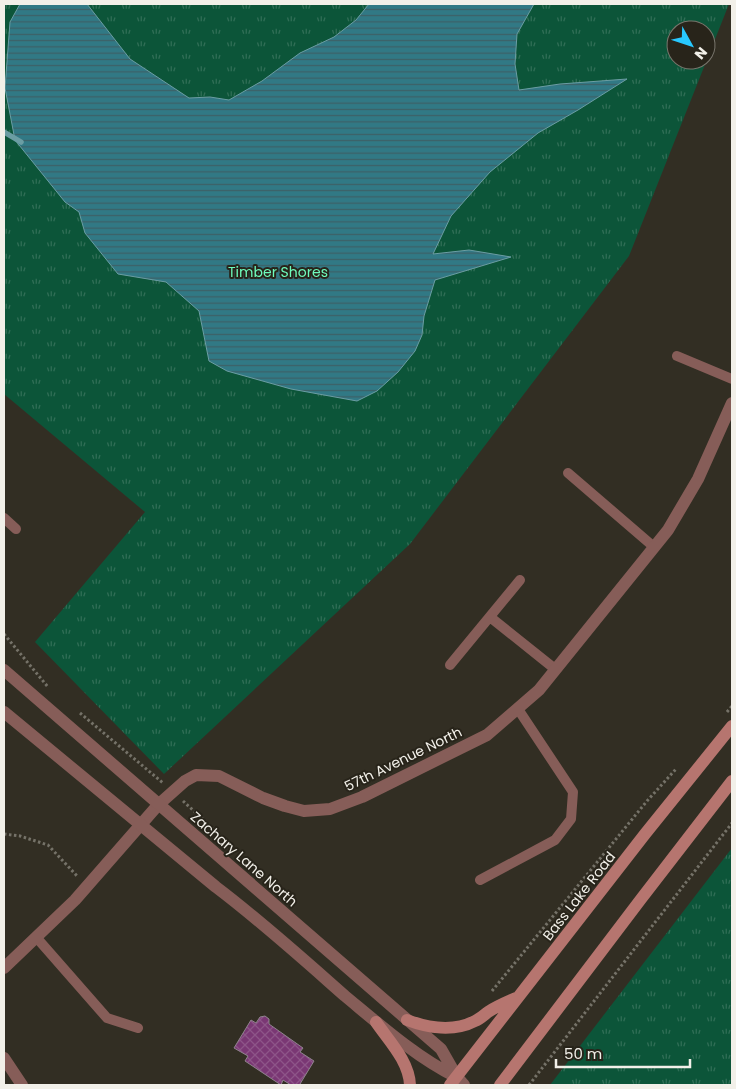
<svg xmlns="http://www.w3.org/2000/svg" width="736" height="1089" font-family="Poppins,sans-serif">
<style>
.grass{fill:url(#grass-tufts);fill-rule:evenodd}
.water{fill:url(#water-rules);stroke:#6b9da3}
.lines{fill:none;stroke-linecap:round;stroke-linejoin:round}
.stream{stroke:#6b9da3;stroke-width:5.5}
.building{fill:url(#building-cross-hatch);stroke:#8f838d}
.path{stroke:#757268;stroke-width:3;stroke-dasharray:2.5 2.5;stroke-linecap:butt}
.service{stroke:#865d58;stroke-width:10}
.minor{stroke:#865d58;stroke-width:12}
.tertiary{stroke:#865d58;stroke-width:12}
.secondary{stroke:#b6756f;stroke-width:12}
.labels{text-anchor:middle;stroke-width:4;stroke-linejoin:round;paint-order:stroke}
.park-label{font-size:14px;fill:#6efbbc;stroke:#28241a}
.street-label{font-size:14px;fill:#f2f0e9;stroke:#28241a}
</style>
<defs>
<pattern id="grass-tufts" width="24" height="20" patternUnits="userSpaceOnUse" patternTransform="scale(1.25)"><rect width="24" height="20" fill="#0c5539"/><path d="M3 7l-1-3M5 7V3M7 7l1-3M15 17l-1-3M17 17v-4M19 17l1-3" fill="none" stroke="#306e56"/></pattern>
<pattern id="water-rules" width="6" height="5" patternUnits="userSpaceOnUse" patternTransform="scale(1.25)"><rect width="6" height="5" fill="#317985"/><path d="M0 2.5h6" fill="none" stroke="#3d6066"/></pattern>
<pattern id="building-cross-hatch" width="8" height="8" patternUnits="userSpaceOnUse" patternTransform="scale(1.25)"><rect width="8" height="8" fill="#7a3774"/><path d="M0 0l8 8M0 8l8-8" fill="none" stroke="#8d5488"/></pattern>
</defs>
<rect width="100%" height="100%" fill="#322e23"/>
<path class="grass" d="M4,4H729L629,256L410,544L164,774L35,642L145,512L4,394ZM676,30H706V60H676Z
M732,848V1085H550Z"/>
<path class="water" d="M20,4H87L130,59L189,98L210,97L229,100L262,81L300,53L334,37L356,20L369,4H534L517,34L515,64L519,90L560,84L627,79L578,110L538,133L490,172L451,216L433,254L469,250L511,257L435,280L424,316L422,335L415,351L398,372L377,391L357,401L291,389L227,371L209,361L199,311L166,282L118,274L85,233L79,212L65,202L15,140L5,88L10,22Z"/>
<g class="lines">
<path class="stream" d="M4,132L21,142"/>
</g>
<path class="building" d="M265,1016L269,1019V1024L303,1048L300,1052L314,1061L300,1084L302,1085H291L283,1080L281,1085L245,1061L248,1056L234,1048L251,1020L256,1023L260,1017Z"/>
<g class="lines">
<path class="path" d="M4,634L48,687
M727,712L732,706
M80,713L163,783
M183,801L220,835
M4,834L20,836L48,845L78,877
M492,991L647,801L676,769
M529,1085L732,823"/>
<path class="service" d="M677,356L732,379
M568,473L654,547
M4,518L16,529
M490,617L555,669
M450,665L520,580
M480,880L555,840L571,819L573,792L518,709
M36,937L107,1018L138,1028"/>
<path class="minor" d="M4,968L75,900L158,805L185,781L196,775L219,776L263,798L285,806L304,811L330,809L362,797L487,735L539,690L668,530L698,479L732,403
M4,1058L22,1085"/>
<path class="tertiary" d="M4,670L441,1049L457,1077L464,1085
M4,712L216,887C261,921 303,959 345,996C380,1025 416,1057 456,1077"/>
<path class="secondary" d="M407,1020C428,1028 454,1032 475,1021C480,1019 484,1015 488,1012C497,1006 507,1002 516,998
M376,1022C389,1041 409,1061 410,1085
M450,1085L645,834L732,726
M500,1085L641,899L732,781"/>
</g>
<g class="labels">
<g class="park-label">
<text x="278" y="277">Timber Shores</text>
</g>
<g class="street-label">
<text transform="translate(403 759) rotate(-26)" y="5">57th Avenue North</text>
<text transform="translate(244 859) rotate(41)" y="5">Zachary Lane North</text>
<text transform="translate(579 896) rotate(-52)" y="5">Bass Lake Road</text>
</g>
</g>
<rect width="736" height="1089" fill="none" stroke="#f2f0e9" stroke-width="10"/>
<g transform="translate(691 45) rotate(130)"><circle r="24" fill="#28241a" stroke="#79766d"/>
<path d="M0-4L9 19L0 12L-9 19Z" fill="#28c8ff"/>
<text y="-8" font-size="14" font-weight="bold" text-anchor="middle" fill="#f2f0e9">N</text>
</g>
<path d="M556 1059v8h134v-8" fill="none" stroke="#f2f0e9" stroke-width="2.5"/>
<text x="564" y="1059" font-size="15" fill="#f2f0e9" stroke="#28241a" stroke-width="4" paint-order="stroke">50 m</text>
</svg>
